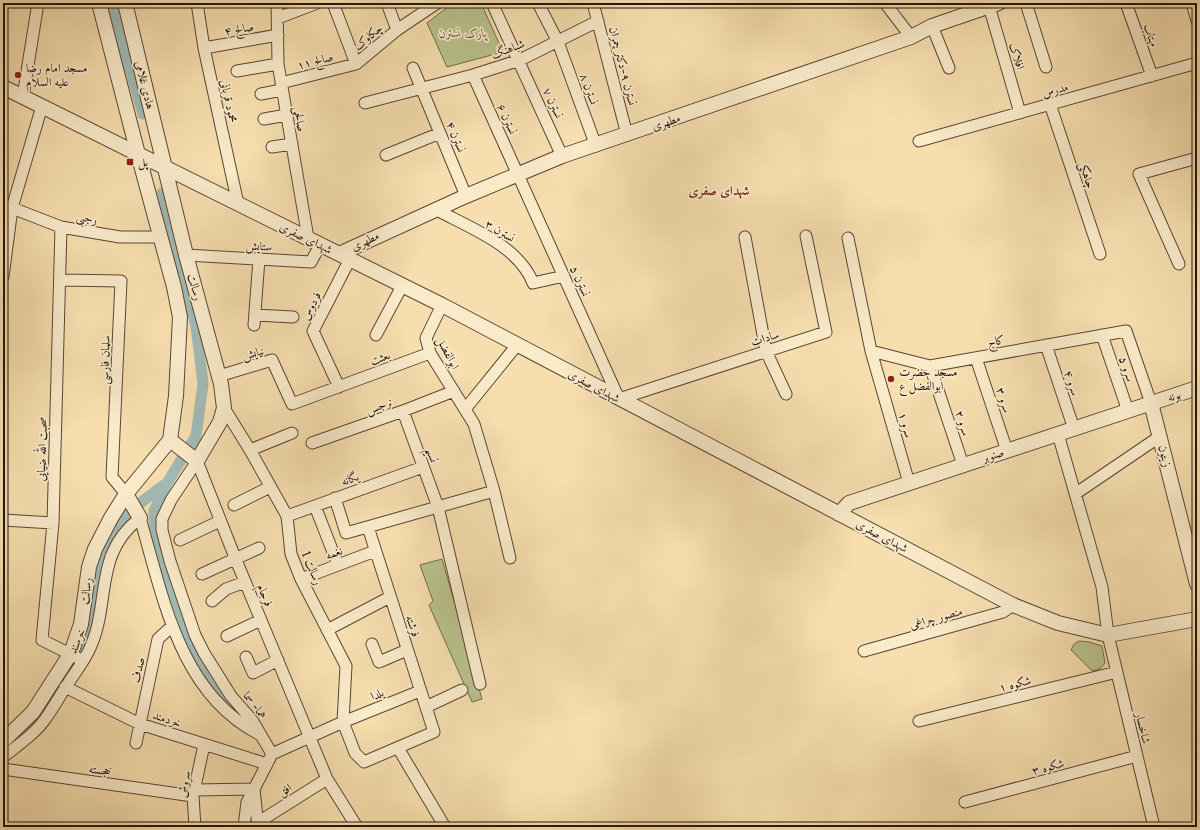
<svg xmlns="http://www.w3.org/2000/svg" width="1200" height="830" font-family="'Libre Caslon Text',Amiri,serif">
<style>
.green{fill:#b9c28d;stroke:#6e6b4c}
.lines{fill:none;stroke-linecap:round;stroke-linejoin:round}
.canal{stroke:#a0bab5;stroke-width:11}
.minor-casing{stroke:#584634;stroke-width:13}
.tertiary-casing{stroke:#584634;stroke-width:16}
.minor{stroke:#f9eaca;stroke-width:11}
.tertiary{stroke:#f9eaca;stroke-width:14}
.poi-dot{fill:#8f2418;stroke:#f9eaca;stroke-width:1.5}
.labels{text-anchor:middle;stroke-width:3.5;stroke-linejoin:round;paint-order:stroke}
.street-label{font-size:12px;fill:#24140c;stroke:#f9eaca}
.park-label{font-size:12px;font-style:italic;fill:#585139;stroke:#f9eaca}
.poi-label{font-size:12px;fill:#24140c;stroke:#f9eaca;text-anchor:start}
.neighbourhood-label{font-size:13px;font-weight:bold;fill:#7a1f14;stroke:#f9eaca}
</style>
<rect width="100%" height="100%" fill="#f6deae"/>
<filter id="stains"><feTurbulence type="fractalNoise" baseFrequency=".005" numOctaves="4"/><feColorMatrix values="0 0 0 0 .2 0 0 0 0 .09 0 0 0 0 .02 0 0 0 .5 -.17"/></filter>
<radialGradient id="worn" r=".72"><stop offset=".6" stop-color="#630" stop-opacity="0"/><stop offset="1" stop-color="#630" stop-opacity=".3"/></radialGradient>
<path class="green" d="M453,3H481L503,52L447,67L427,23Z
M442,559L482,699L472,702L429,605L433,601L420,565Z
M1079,641L1089,642L1102,646L1105,663L1100,669L1092,671L1071,650L1074,644Z"/>
<g class="lines">
<path class="canal" d="M111,3L143,114
M162,193L196,326L203,384L196,436L167,483L154,511V525L162,560L193,649L227,702L246,723
M3,748L20,735L41,714L81,653L90,621L100,567L117,525L127,513L164,485"/>
<g class="minor-casing">
<path id="minor" d="M197,3L204,48L238,204
M277,3L278,64L308,238
M333,3L356,64
M387,3L397,30
M492,3L562,156
M538,3L558,42L596,146
M593,3L627,135
M885,3L911,37
M1026,3L1046,67
M1126,3L1152,76
M1192,3L1197,21
M989,6L1020,113
M278,18L317,3
M932,26L949,68
M204,48L278,35
M413,68L466,196
M237,71L278,64
M473,75L619,399L826,332L806,236
M281,83L356,64L397,30L437,3
M261,94L282,90
M23,96L38,3
M365,103L473,75L520,60L598,21
M1050,104L1100,254
M264,119L287,115
M919,141L1197,63
M272,147L292,144
M386,155L440,133
M12,208L61,227L120,237H160
M435,209C470,228 518,245 533,283L564,276
M61,227L53,523L42,640L78,658
M745,237L766,351L786,394
M848,238L871,351L909,483
M186,255L311,262L320,245
M1179,264L1139,174L1197,158
M3,277L12,208L42,106
M61,280L121,281L112,477L126,494
M442,305L426,338L430,353L474,424L494,491L510,558
M255,315L293,317
M254,325L259,259
M376,335L402,286
M1102,335L1128,411
M1046,345L1074,429
M871,351L930,366L1126,331L1151,403
M976,358L1007,451
M930,366L963,465
M219,376L272,360L292,404L430,353
M339,387L313,331L350,259
M224,408L250,450L287,516L291,554L301,579L346,666L343,722L355,753L364,762L434,732L368,527
M466,408L517,345
M403,411L438,507L480,684
M1058,434L1102,587L1108,635L1154,827
M312,443L403,411L454,391
M250,450L292,433
M197,461L236,560L327,779L357,827
M197,461L171,500L162,519V530L170,561L195,635L204,653L231,696L252,720L272,754
M1075,494L1159,437
M335,498L346,533L494,491
M234,505L270,487
M315,506L338,565
M287,516L423,467
M3,520L53,523
M180,540L220,521
M202,574L259,548
M301,579L375,551
M212,601L226,589L245,582
M327,630L390,597
M227,636L261,620
M372,644L379,662L407,650
M864,651L1003,612L1013,605
M246,657L253,673L278,660
M65,687L140,724L267,764
M426,707L462,690
M919,721L1117,672
M136,743L158,639L172,626
M398,748L445,827
M272,754L343,722L420,691
M3,757C18,745 35,734 46,718C54,707 61,694 69,682C76,671 85,660 90,648C111,602 93,554 140,518C163,596 179,693 259,734
M3,769L193,796
M195,790L254,789
M965,802L1137,756
M257,823L327,779
M195,827L193,796L204,745
M244,827L247,802L254,789
M258,827L254,789L270,758"/>
</g>
<g class="tertiary-casing">
<path id="tertiary" d="M125,3L186,255L221,384L224,408L220,422L197,461L170,440
M3,87L442,305L1013,605L1058,623L1108,635L1197,619
M339,254L466,196L562,156L911,37L932,26L999,3
M1151,403L1197,584
M126,494L140,518
M839,514L849,503L1197,388
M3,741L33,712L71,653L81,624L89,567L95,549L111,518L126,494L170,440L176,396L180,317L174,287L138,154L99,3"/>
</g>
<use href="#minor" class="minor"/>
<use href="#tertiary" class="tertiary"/>
</g>
<g class="poi-dot">
<circle cx="18" cy="75" r="4"/>
<rect x="126" y="158" width="8" height="8" rx="2"/>
<circle cx="891" cy="379" r="4"/>
</g>
<g class="labels">
<g class="street-label">
<text transform="translate(239 29) rotate(-10)" y="4">صالح ۴</text>
<text transform="translate(1151 35) rotate(70)" y="4">مهتاب</text>
<text transform="translate(368 37) rotate(-40)" y="4">چکاوک</text>
<text transform="translate(508 49) rotate(-21)" y="4">شباهنگ</text>
<text transform="translate(1017 56) rotate(73)" y="4">افلاک</text>
<text transform="translate(315 61) rotate(-15)" y="4">صالح ۱۱</text>
<text transform="translate(623 66) rotate(76)" y="4">نسترن ۹-دکتر چمران</text>
<text transform="translate(145 85) rotate(76)" y="4">هادی غلامی</text>
<text transform="translate(589 89) rotate(70)" y="4">نسترن ۸</text>
<text transform="translate(1055 90) rotate(-16)" y="4">مدرس</text>
<text transform="translate(229 101) rotate(78)" y="4">محمود قربانی</text>
<text transform="translate(553 103) rotate(66)" y="4">نسترن ۷</text>
<text transform="translate(300 119) rotate(80)" y="4">صالحی</text>
<text transform="translate(507 119) rotate(66)" y="4">نسترن ۶</text>
<text transform="translate(666 122) rotate(-19)" y="4">مطهری</text>
<text transform="translate(456 137) rotate(68)" y="4">نسترن ۴</text>
<text transform="translate(1087 175) rotate(71)" y="4">چاهکی</text>
<text transform="translate(87 218) rotate(10)" y="4">رجبی</text>
<text transform="translate(500 231) rotate(31)" y="4">نسترن ۳</text>
<text transform="translate(306 238) rotate(26)" y="4">شهدای صفری</text>
<text transform="translate(365 241) rotate(-26)" y="4">مطهری</text>
<text transform="translate(259 246) rotate(3)" y="4">ستایش</text>
<text transform="translate(580 281) rotate(66)" y="4">نسترن ۵</text>
<text transform="translate(195 287) rotate(74)" y="4">رسالت</text>
<text transform="translate(311 306) rotate(-63)" y="4">فردوس</text>
<text transform="translate(765 338) rotate(-18)" y="4">سادات</text>
<text transform="translate(996 341) rotate(-10)" y="4">کاج</text>
<text transform="translate(253 353) rotate(-15)" y="4">نیایش</text>
<text transform="translate(448 353) rotate(62)" y="4">ابوالفضل</text>
<text transform="translate(380 358) rotate(-21)" y="4">بعثت</text>
<text transform="translate(105 360) rotate(-88)" y="4">سلمان فارسی</text>
<text transform="translate(1127 369) rotate(71)" y="4">سرو ۵</text>
<text transform="translate(1072 383) rotate(71)" y="4">سرو ۴</text>
<text transform="translate(594 386) rotate(28)" y="4">شهدای صفری</text>
<text transform="translate(1174 396) rotate(-18)" y="4">بونه</text>
<text transform="translate(1004 400) rotate(72)" y="4">سرو ۳</text>
<text transform="translate(379 406) rotate(-19)" y="4">نرجس</text>
<text transform="translate(963 423) rotate(72)" y="4">سرو ۲</text>
<text transform="translate(906 425) rotate(74)" y="4">سرو ۱</text>
<text transform="translate(42 449) rotate(-88)" y="4">صحبت الله ضیایی</text>
<text transform="translate(432 455) rotate(71)" y="4">نسیم</text>
<text transform="translate(993 455) rotate(-18)" y="4">صنوبر</text>
<text transform="translate(1165 456) rotate(76)" y="4">زیتون</text>
<text transform="translate(350 479) rotate(-20)" y="4">یگانه</text>
<text transform="translate(882 536) rotate(28)" y="4">شهدای صفری</text>
<text transform="translate(334 553) rotate(-21)" y="4">نغمه</text>
<text transform="translate(312 568) rotate(67)" y="4">رسالت 1</text>
<text transform="translate(86 591) rotate(-84)" y="4">رسالت</text>
<text transform="translate(265 595) rotate(67)" y="4">فرجام</text>
<text transform="translate(936 618) rotate(-16)" y="4">منصور چراغی</text>
<text transform="translate(413 626) rotate(72)" y="4">فرشته</text>
<text transform="translate(77 641) rotate(-66)" y="4">خرسند</text>
<text transform="translate(138 670) rotate(-78)" y="4">صدف</text>
<text transform="translate(1015 684) rotate(-14)" y="4">شکوه ۱</text>
<text transform="translate(377 694) rotate(-22)" y="4">یلدا</text>
<text transform="translate(255 705) rotate(53)" y="4">هما- سما</text>
<text transform="translate(167 719) rotate(18)" y="4">خردمند</text>
<text transform="translate(1143 728) rotate(77)" y="4">شاخسار</text>
<text transform="translate(1048 767) rotate(-15)" y="4">شکوه ۳</text>
<text transform="translate(100 770) rotate(8)" y="4">خجسته</text>
<text transform="translate(184 784) rotate(-81)" y="4">سروش</text>
<text transform="translate(285 790) rotate(-32)" y="4">افق</text>
</g>
<g class="park-label">
<text x="463" y="37">پارک نسترن</text>
</g>
<g class="poi-label">
<text x="26" y="72">مسجد امام رضا<tspan x="26" dy="14">علیه السلام</tspan></text>
<text x="138" y="166">پل</text>
<text x="899" y="376">مسجد حضرت<tspan x="899" dy="14">ابوالفضل ع</tspan></text>
</g>
<g class="neighbourhood-label">
<text x="719" y="195">شهدای صفری</text>
</g>
</g>
<rect width="1200" height="830" fill="none" stroke="#f6deae" stroke-width="16"/>
<rect x="4" y="4" width="1192" height="822" fill="none" stroke="#24140c" stroke-width="2"/>
<rect x="8" y="8" width="1184" height="814" fill="none" stroke="#24140c"/>
<rect width="100%" height="100%" filter="url(#stains)"/>
<rect width="100%" height="100%" fill="url(#worn)"/>
</svg>
